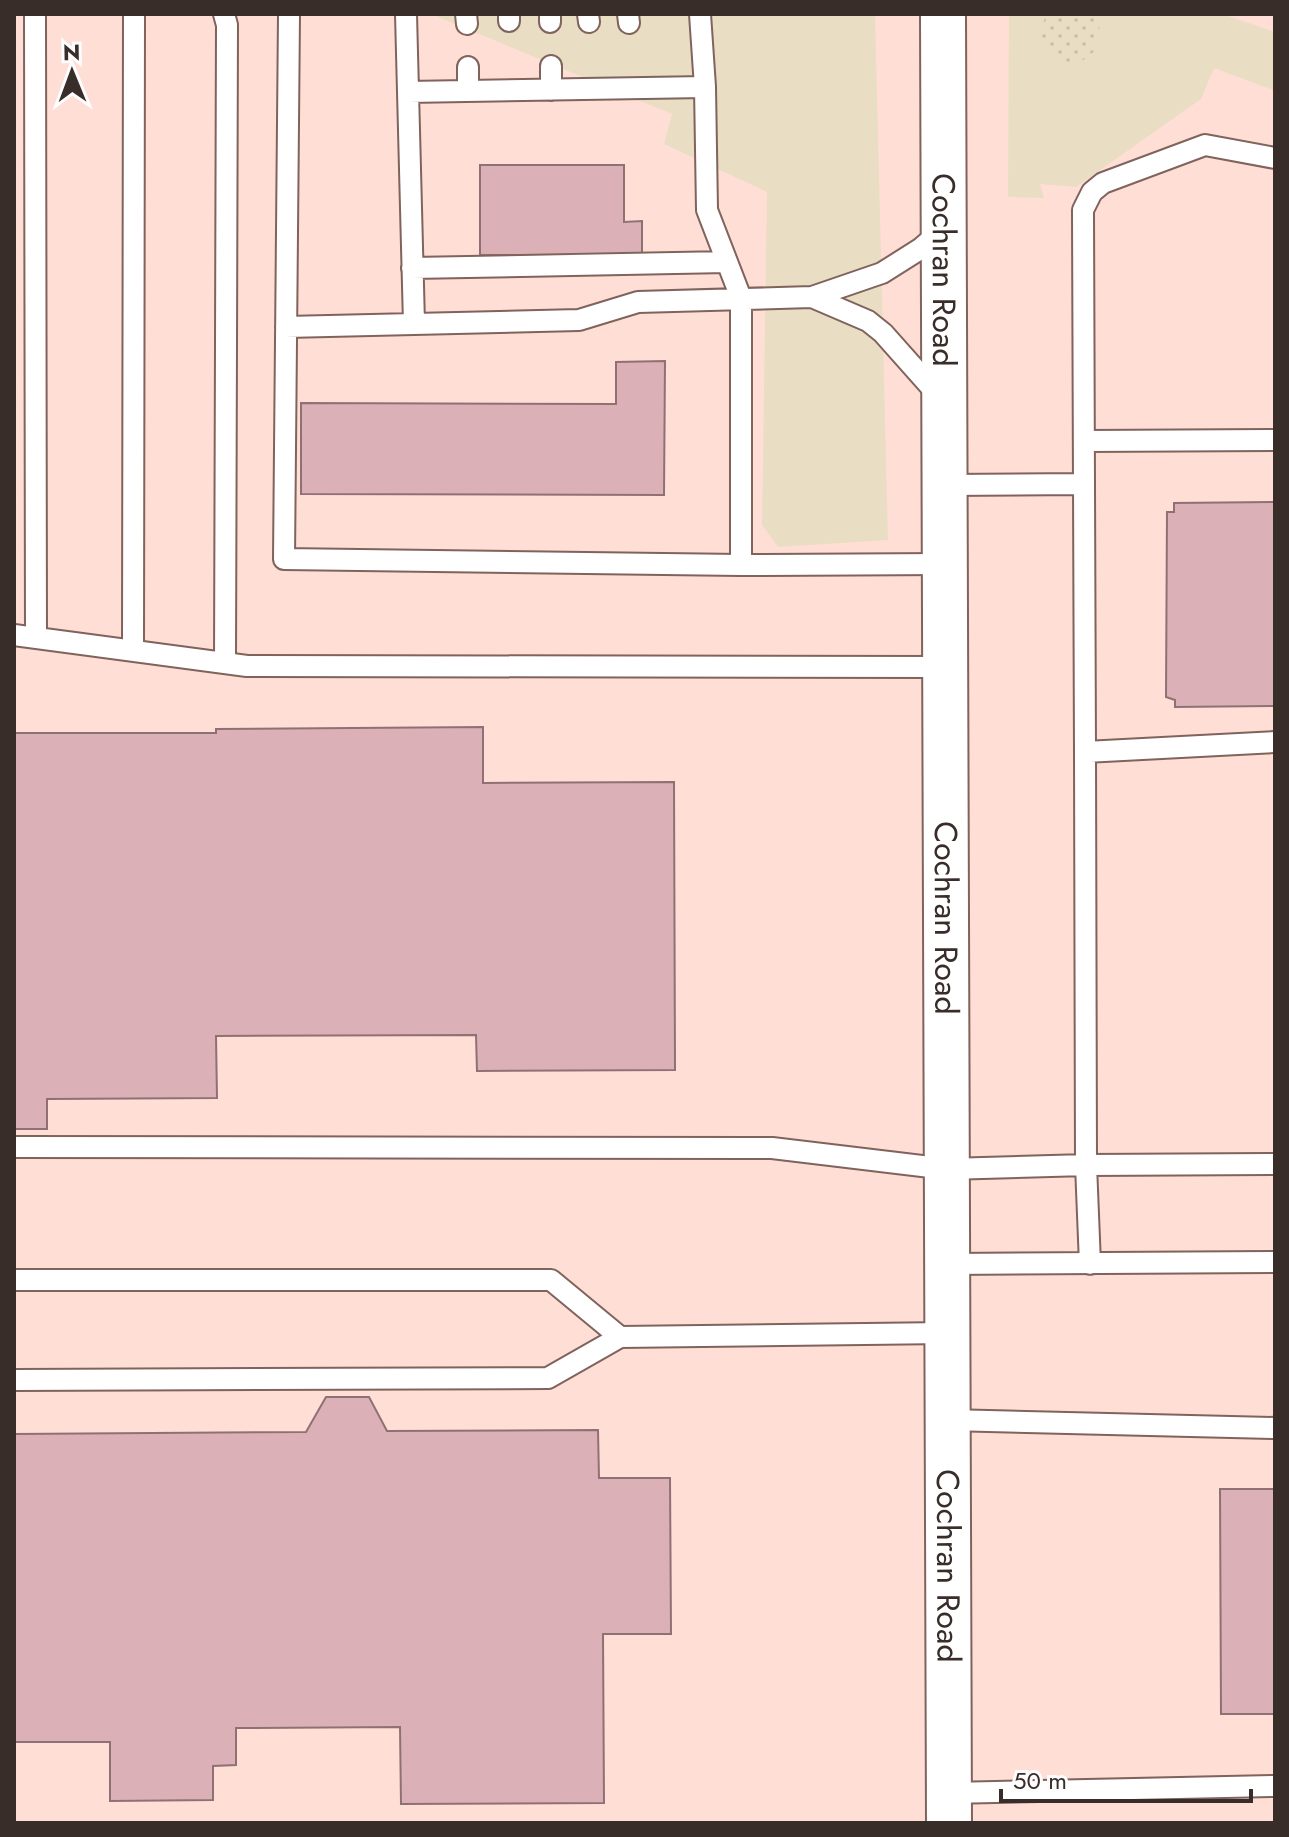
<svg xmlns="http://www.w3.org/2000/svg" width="1289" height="1837" font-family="Jost,sans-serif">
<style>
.built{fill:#ffded5}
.green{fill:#e9ddc4}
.garden{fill:url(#garden-dots)}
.building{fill:#dbb1b7;stroke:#8f7175;stroke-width:2}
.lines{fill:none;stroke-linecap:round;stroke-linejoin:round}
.lane-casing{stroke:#7f635c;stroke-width:24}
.secondary-casing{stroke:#7f635c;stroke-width:48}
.lane{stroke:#fff;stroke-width:20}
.secondary{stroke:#fff;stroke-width:44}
.labels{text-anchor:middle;stroke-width:7;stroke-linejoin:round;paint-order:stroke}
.street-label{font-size:32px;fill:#392d2a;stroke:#fdfdfd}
</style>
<defs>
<pattern id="garden-dots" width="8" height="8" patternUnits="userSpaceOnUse" patternTransform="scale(2)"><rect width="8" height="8" fill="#e9ddc4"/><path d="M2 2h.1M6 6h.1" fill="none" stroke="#c9bea9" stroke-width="1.8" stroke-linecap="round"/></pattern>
</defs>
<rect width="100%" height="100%" fill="#faedea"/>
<path class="built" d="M14,14H1275V1823H14Z"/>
<path class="green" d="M431,14H875L888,540L778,547L762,525L767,192L664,144L672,114Z
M1009,14H1222L1275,32V91L1214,68L1201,99L1076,187L1040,184L1044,198L1008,197Z"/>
<path class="garden" d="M1048,14H1094C1118,56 1061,83 1043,44C1038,34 1041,23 1048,14Z"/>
<path class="building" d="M480,165H624V222L642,221V255H480Z
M665,361L664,495L301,494V403L616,404V362Z
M1275,502V706L1175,707V700L1166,697L1167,512H1174V503Z
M483,727V783L674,782L675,1070L477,1071L476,1035L216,1036L217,1098L47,1099V1129H14V733H216V729Z
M326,1397H369L387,1431L598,1430L599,1478H670L671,1634H603L604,1803L401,1804L400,1727L236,1728V1765L213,1766V1800L110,1801V1742H14V1434L306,1432Z
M1220,1489H1275V1714H1221Z"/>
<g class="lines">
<g class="lane-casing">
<path id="lane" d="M35,14L36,638
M224,14L227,25L225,663
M289,14L284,559L741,565
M406,14L414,324L579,320L638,302L812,297L882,273L920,249L941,231
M466,14L467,24
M509,14V21
M550,14V22
M588,14L589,22
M628,14L629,23
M700,14L705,87L707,210L741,298V565L945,564
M551,66V90
M468,67V91
M408,92L705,87
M412,268L727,262
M812,297L868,321L883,333L939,396
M286,327L414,324
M1085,441L1275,440
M1084,484L1083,210L1092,192L1103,183L1205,145L1275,158
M945,485L1084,484L1085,752L1275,742
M14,635L247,666L945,667
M133,651L134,14
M1085,752L1086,1165L1090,1264
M14,1147L772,1148L947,1169L1086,1165L1275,1164
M947,1264L1275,1262
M14,1280H551L620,1337
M14,1380L548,1378L620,1337L947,1333
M948,1420L1275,1428
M949,1793L1275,1786"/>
</g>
<g class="secondary-casing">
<g id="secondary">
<path id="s1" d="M943,14L949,1823"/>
</g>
</g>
<use href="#lane" class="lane"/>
<use href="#secondary" class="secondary"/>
</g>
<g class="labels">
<g class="street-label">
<text dy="11" stroke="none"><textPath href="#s1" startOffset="256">Cochran Road</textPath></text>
<text dy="11" stroke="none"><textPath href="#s1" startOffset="904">Cochran Road</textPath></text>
<text dy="11" stroke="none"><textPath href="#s1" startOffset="1552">Cochran Road</textPath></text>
</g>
</g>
<rect width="1289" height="1837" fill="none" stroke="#392d2a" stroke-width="32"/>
<g transform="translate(72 72) rotate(359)" stroke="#fdfdfd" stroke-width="6" paint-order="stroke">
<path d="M0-6L14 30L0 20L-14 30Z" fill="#392d2a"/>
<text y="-12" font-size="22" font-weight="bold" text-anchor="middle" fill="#392d2a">N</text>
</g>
<path d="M1001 1789v12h250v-12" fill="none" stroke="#392d2a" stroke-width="4"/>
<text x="1013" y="1789" font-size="24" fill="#392d2a" stroke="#fdfdfd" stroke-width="6" paint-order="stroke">50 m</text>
</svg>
